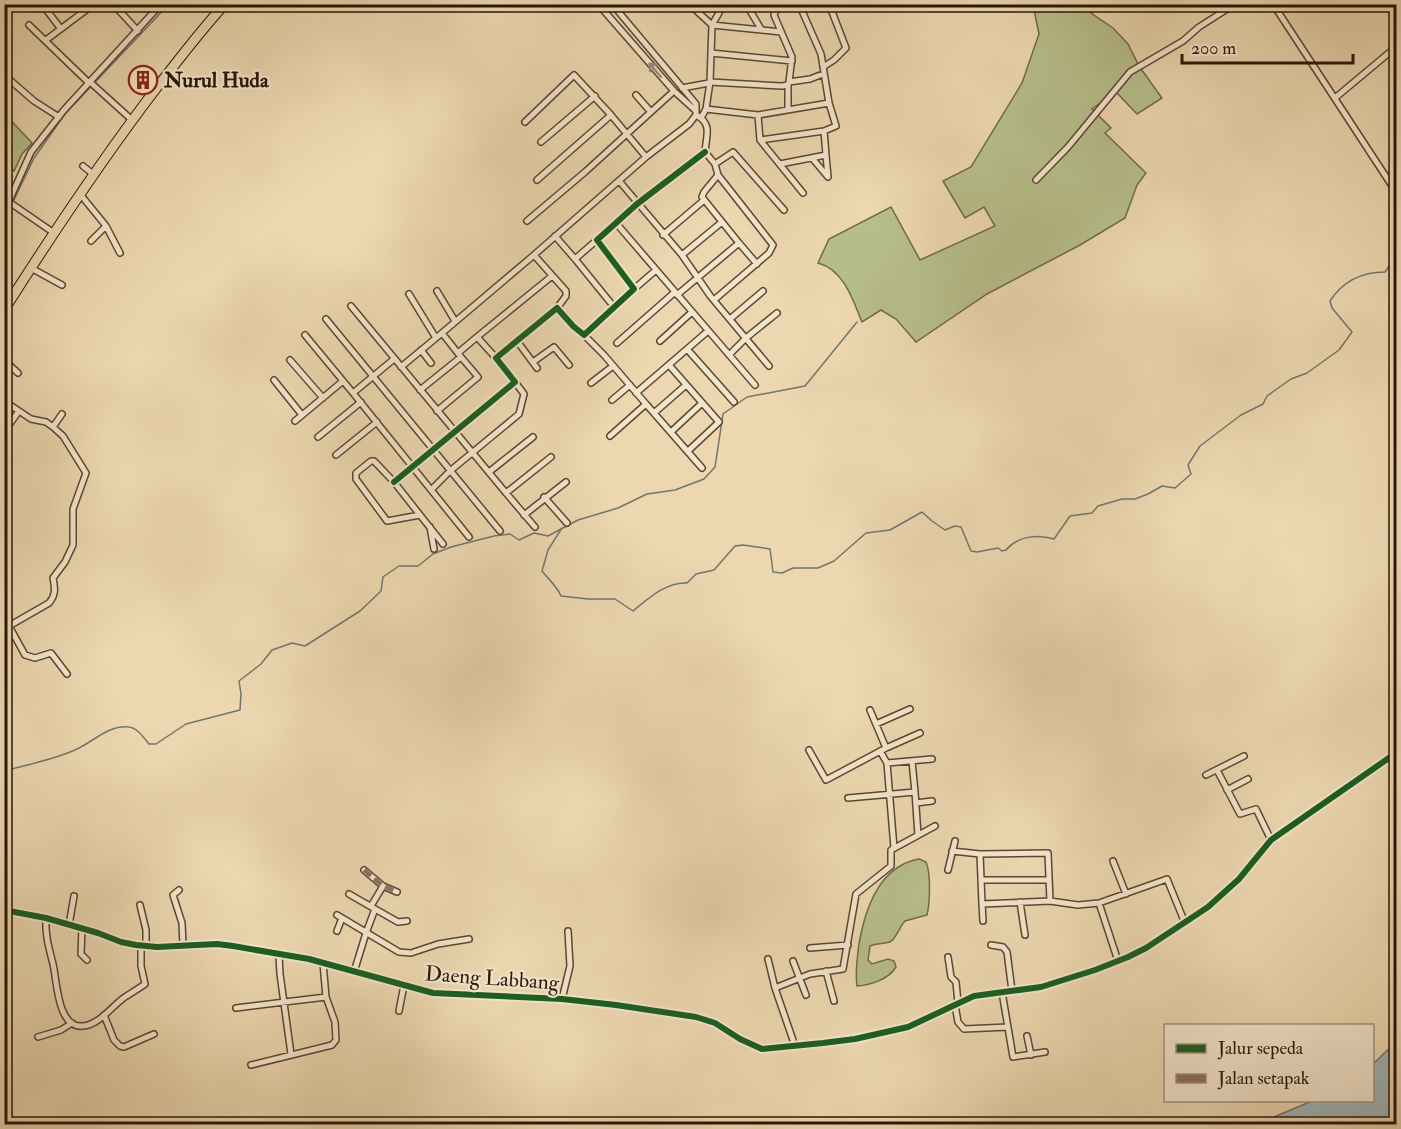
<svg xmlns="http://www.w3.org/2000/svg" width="1401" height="1129" font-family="'IM FELL Double Pica',serif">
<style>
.green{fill:#b7be8c;stroke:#706a49;stroke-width:1.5}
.water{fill:#9fb6b7;stroke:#707670;stroke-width:1.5}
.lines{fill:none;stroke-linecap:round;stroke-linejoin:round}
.stream{stroke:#707670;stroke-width:1.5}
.street-casing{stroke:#5a4730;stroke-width:8}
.primary-casing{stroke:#291706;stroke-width:11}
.street{stroke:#f3e5cc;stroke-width:5}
.primary{stroke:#ecd7b0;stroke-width:9}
.quiet{stroke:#8d6e63;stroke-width:4.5;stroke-dasharray:9 4.5;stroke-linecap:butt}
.cycleway-casing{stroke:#f3e5cc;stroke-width:10}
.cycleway{stroke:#1b5e20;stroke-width:6}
.oneway{stroke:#988873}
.labels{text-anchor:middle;stroke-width:4.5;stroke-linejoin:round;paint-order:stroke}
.poi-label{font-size:21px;font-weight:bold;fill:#291706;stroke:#f3e5cc;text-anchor:start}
.street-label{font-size:21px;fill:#291706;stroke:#f3e5cc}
</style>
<rect width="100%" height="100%" fill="#ecd7b0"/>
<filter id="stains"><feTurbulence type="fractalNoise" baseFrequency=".00333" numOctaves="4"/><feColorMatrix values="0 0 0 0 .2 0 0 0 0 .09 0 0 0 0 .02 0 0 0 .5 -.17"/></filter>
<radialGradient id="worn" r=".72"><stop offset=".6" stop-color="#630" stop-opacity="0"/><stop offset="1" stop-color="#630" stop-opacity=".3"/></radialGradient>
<path class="green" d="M1033,5H1098L1091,13L1113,28L1128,44L1139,66L1162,98L1137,114L1116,92L1092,109L1111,128L1105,133L1146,173L1137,185L1125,218L1080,245L987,294L916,342L896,319L881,310L862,322C853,300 844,270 818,263L829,239L891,207L920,260L995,226L984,207L965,218L943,181L971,167L1022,83L1039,34Z
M4,113L32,143L22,154L14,171L5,164Z
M919,859L926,862C931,873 930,903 927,915L905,921C900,926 896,939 890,942C884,944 876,943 870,946L868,960L872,964L888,959L894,961L896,967C889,979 871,985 857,986C855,972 857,958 859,944C865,909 879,866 919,859Z"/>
<path class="water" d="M1396,1042V1124H1247L1269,1119L1312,1101L1372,1100L1373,1064Z"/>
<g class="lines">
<path class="stream" d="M13,202L34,158L65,114L169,4
M4,222L11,206
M562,528L548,550L542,571C548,579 557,586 561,596L588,599H615L633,611C649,598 666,582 687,583L696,574L714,570L735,546L743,545L770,549L773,572L782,573L793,568H818L834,561L866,533L890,530L922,512L932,521L945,530L955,526L961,527L971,551L977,552L998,548L1002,551L1006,550C1017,536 1038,534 1054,539L1070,516L1092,513L1098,506L1122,499H1135L1148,494L1162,486L1175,488L1191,474L1188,465L1200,446L1241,415L1263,404L1267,396L1291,379L1307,373L1339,350L1352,332L1332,308L1330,301C1343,281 1362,272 1385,272L1396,256
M4,771C29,764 54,760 77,749C94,741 109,725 128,727C137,727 144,738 149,744H156L186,724L240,710L241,694L239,681L261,664L272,650L292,643L305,646L360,611L381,591L383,577L399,566H418L433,554L451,547L494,536L510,534L519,540L534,533L548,536L578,520L618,508L647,494L675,490L704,479L715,467L723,414L747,397L805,386L857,322"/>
<g class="street-casing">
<path id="street" d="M42,4L61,29
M113,4L138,31
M598,4L674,91L696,111
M689,4L712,25L781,32
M746,4L761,29
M787,4L776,10L774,15L792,57L789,82
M1273,4L1396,192
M29,25L89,83
M46,40L94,4
M711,53L792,61
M823,67L834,60L846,48L829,4
M4,75L34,101L59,117
M90,82L132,120
M710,82L712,25L724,4
M682,88L709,83
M636,95L651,112
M1335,98L1396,47
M706,109L710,82L782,86L788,85L789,82L810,79L823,74
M788,109V85
M696,115C713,124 706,136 705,152L715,164L718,175L773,245L769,253L714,300
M758,115L829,103L821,54L799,4
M701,118L706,109L758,115L760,140L803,193
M525,122L574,75L611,115
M824,131L836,126L829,103
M760,140L824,131L826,155L780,164
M541,142L595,96
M812,158L828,177L826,155
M715,164L733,152L784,210
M83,166L93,174
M537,180L611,115L646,157
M1036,180L1068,147L1130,72L1183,41L1199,27L1235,4
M620,182L682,255L711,297L769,366
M80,194L106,226L120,253
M9,202L54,233
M4,212L31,152L64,110L161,4
M527,221L585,172L674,91
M616,223L755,385
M663,235L703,201
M555,236L575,259
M597,240L575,259L614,307
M91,241L106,226
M739,243L757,264
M682,255L722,222
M31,268L62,285
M634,289L656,270
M437,291L455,321
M409,294L436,338
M677,295L739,243L702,197L704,192L718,175
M351,306L506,493L551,457
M557,308L566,296V291L534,255L646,157L689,124L696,115V104L612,4
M326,319L500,531
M730,319L763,291
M442,333L534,255
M305,335L353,393
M584,335L604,355L646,404L610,436
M517,341L537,368
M660,341L692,312
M617,343L675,292
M687,349L734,402
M421,350L431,363
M458,353L477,337
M729,355L746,338L777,313
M496,358L477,337L552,276
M394,359L353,393L469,537
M4,360L18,373
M290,360L323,398
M533,362L554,347L569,365
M669,365L719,422L688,451
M401,367L442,333L461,357
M274,380L302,415
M591,383L613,366
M420,390L461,357L478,377L437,411
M636,393L708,331
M612,400L630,385
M4,401L31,419L46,422L53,427L63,436L86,473L73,509V545L65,562L53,578C55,588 56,595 49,603L9,626
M646,404L702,468
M654,413L686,385
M295,421L343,381
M53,427L62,414
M4,432L19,411
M671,432L702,403
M318,437L361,402
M336,455L377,422
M489,472L533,437
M394,482L515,382L496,358L557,308L573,326L584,335L634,289L597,240L637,204L705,152
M431,490L450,471L519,414L524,394L515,382
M506,493L535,527
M544,497L567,523
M420,515L394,482L374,461H371L356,473V479L387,521L420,515L443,544
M524,515L566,482
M430,527L434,549
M4,621L9,626L25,655L35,658L51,653L67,674
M870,710L886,748
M876,724L910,709
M809,750L826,780L886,748L920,733
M880,751L887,763L894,848
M912,761L915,792
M887,763L932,759
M1217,770L1240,814L1256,809L1271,840
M1206,775L1244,756
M1227,790L1248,779
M848,798L915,792L918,835
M916,803L932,801
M952,851L980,854L982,904L1050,901L1078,905L1099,903L1167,879L1185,923
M980,854L1048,853L1050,901
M1113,861L1126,894
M364,870L383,886L397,892
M948,870L955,841
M981,880H1049
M179,890L173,895L182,923L183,945
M349,894L375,909L366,933L354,972
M1020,902L1025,935
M1099,903L1118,961
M982,904L983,921
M140,905L146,930V946
M371,906L383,886
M375,909L398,922L407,921
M4,910L46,918L98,933L121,942L136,945L157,947L217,944L233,946L309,959L433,993L562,999L616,1005L696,1017L715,1023L740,1039L762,1049L823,1043L855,1039L908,1027L974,996L1041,987L1095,970L1128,957L1146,948L1208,907L1239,879L1271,840L1396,753
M337,915L399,952L411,953L438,944L469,939
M46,918C45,935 49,948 53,964C57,980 57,1029 83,1026C99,1025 112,1006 125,997C131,993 138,989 145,984L141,966V946
M69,925L74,896
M82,928L81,954L87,960
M337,931L342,918
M991,945L1003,947L1007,952L1012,991
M810,948L848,945
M279,955L280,974L291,1054
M948,957L951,977L956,982L958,1003
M768,959L775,988L795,1046
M793,961L806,995
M323,963L326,997
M826,971L834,1001
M775,988L810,974L843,969L856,894L891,866V850L935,826
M1002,992L1013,1057L1045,1052
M562,999L570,966L568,931
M4,1002L8,1007
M955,1005L958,1022L964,1029L1008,1027
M236,1008L326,997L335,1022L336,1040L332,1045L251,1065
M399,1011L404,985
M104,1015L114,1040L120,1046L124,1047L154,1034
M1027,1036L1031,1055
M38,1037L61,1030L72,1023"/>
</g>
<g class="primary-casing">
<path id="primary" d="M4,310C53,233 102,159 158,86C180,58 201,30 225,4"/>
</g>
<use href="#street" class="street"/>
<use href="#primary" class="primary"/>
<path class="quiet" d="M364,870L383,886L397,892"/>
<g class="cycleway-casing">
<path id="cycleway" d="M394,482L515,382L496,358L557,308L573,326L584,335L634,289L597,240L637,204L705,152
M4,910L46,918L98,933L121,942L136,945L157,947L217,944L233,946L309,959L433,993L562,999L616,1005L696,1017L715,1023L740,1039L762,1049L823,1043L855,1039L908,1027L974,996L1041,987L1095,970L1128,957L1146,948L1208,907L1239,879L1271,840L1396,753"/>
</g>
<use href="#cycleway" class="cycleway"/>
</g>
<defs><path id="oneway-shaft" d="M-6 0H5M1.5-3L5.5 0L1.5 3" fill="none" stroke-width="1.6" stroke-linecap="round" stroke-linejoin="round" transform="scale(1.5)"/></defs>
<use class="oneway" href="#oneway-shaft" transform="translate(655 70) rotate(-131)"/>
<defs>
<g id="building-ring" transform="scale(1.5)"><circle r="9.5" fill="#f3e5cc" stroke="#8f2418" stroke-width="1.5"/><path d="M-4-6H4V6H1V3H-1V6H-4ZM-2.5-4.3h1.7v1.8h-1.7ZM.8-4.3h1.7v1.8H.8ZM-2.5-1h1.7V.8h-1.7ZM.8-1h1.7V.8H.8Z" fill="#8f2418"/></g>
</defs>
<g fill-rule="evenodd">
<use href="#building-ring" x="143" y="80"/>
</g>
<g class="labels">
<g class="poi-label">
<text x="164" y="87">Nurul Huda</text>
</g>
<g class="street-label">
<text transform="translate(492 978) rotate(4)" y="7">Daeng Labbang</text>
</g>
</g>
<rect width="1401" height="1129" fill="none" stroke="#ecd7b0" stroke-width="24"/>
<rect x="6" y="6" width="1389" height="1117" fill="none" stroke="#291706" stroke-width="3"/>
<rect x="12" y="12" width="1377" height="1105" fill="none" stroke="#291706" stroke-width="1.5"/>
<rect x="1164" y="1024" width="210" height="78" fill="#f3e5cc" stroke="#a2937d" stroke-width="1.5"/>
<rect x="1176" y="1044" width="30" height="9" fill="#1b5e20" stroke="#a2937d" stroke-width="1.5"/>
<text x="1218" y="1054" font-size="18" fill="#291706">Jalur sepeda</text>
<rect x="1176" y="1074" width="30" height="9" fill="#8d6e63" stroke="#a2937d" stroke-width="1.5"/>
<text x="1218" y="1084" font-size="18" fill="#291706">Jalan setapak</text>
<path d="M1182 54v9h171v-9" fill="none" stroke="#291706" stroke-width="3"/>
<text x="1191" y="54" font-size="18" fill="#291706" stroke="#f3e5cc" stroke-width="4.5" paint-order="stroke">200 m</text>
<rect width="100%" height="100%" filter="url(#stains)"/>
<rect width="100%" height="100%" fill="url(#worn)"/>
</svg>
